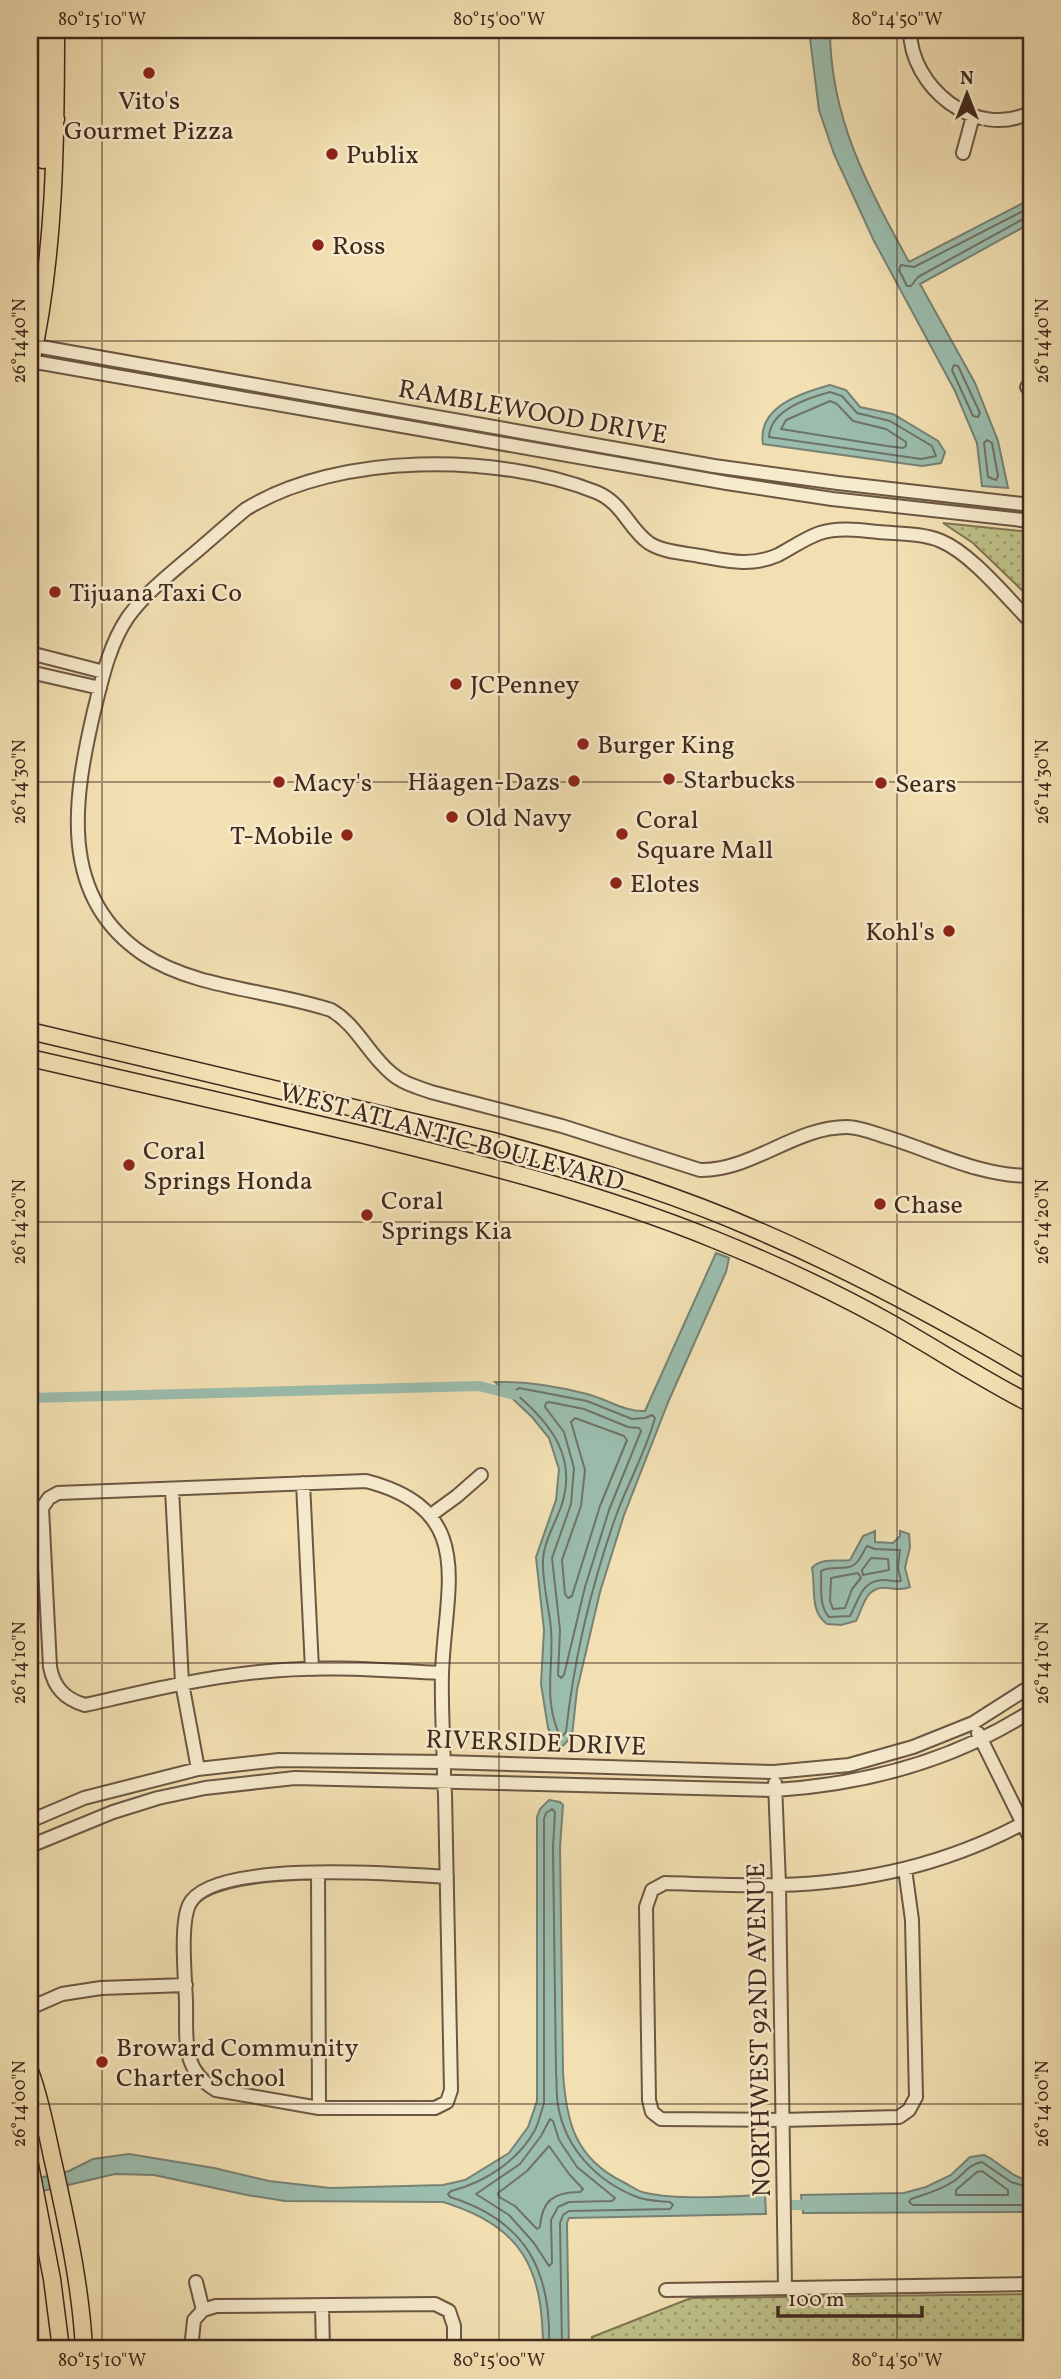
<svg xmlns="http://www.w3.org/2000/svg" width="1061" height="2379" font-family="Vollkorn,serif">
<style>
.grass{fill:url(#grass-dots);stroke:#807554;stroke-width:2}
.water{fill:#9bbdae;stroke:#778274;stroke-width:2}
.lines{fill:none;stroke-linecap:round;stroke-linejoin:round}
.shore{stroke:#6e7366;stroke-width:2}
.canal{stroke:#9bbdae;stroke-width:10}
.minor-casing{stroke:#6c5743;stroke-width:16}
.major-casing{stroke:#40291e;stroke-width:19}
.minor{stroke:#f7ebcd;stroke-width:12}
.major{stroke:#f2e0b2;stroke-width:16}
.ticks{fill:none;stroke:#40291e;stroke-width:2;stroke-opacity:0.45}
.poi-dot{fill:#8f2418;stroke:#f7ebcd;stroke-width:2.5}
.labels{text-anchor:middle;stroke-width:5;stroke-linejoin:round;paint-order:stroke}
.poi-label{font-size:26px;fill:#40291e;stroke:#f7ebcd;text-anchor:start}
.street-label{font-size:26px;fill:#40291e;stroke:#f7ebcd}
.neatline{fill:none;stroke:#40291e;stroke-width:2.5}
.ticks-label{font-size:18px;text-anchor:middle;fill:#40291e}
</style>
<defs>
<pattern id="grass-dots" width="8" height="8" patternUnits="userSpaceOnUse" patternTransform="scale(1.75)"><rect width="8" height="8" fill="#bfc189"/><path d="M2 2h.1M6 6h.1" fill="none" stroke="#9d9d6f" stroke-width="1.8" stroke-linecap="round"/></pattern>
</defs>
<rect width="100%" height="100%" fill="#f2e0b2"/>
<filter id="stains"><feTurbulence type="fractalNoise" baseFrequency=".00286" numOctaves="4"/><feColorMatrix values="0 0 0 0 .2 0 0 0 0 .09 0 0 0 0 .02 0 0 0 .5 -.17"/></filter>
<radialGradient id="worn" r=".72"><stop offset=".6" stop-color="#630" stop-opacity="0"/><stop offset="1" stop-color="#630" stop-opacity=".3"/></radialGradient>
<path class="grass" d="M943,523L1031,532V599L973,543Z
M1031,2294V2349H592V2337L691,2298Z"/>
<path class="water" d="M809,30H830C830,118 868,187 909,262L1031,199V223L920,284L975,383L998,441L1008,488L982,486L977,443L955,391L873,239L834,154L819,110Z
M830,385L846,390L860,407L893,414L938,441L945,452L941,463L922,466L763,444C757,407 801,393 830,385Z
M716,1253L729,1258L726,1272L669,1400L624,1515L600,1592L577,1690L572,1736L558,1751L548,1728L541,1684L544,1630L536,1557L556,1500L559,1469L549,1438L532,1417L495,1382C526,1381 557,1386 587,1394C607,1399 624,1412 645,1411Z
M875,1531V1542L893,1543L900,1536V1531L909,1534L910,1547L905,1568L910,1587C902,1590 896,1589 888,1588C866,1585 864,1605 856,1621L841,1625L827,1624C809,1611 816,1587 812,1568C821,1557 837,1562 850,1560L863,1536Z
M549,1800L560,1802L563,1805L560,1847L563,2072C566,2122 575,2158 623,2182C629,2185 636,2190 642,2192C676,2201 729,2196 765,2195L766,2214L569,2218L567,2223L569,2349H543C543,2269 523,2226 443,2202L285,2201L247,2195L154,2175L115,2174L30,2194V2180L69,2171L93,2159L129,2154L214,2168L269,2181L330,2188L443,2185L465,2180L509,2153L528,2127L537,2101V1817L540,1809Z
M984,2155L990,2158L1014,2175L1031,2183V2212L803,2213L801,2195L904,2193L926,2187L951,2175L970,2157Z"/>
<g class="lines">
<path class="shore" d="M1031,207L914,267L901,265L899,270L907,286H911L918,277L1025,218L1031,217
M954,365L958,366L980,413L978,417L973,416L952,370Z
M830,392L842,396L857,413L890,421L932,446L936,456L921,459L769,437C770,410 808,398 830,392Z
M830,401L837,404L853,421L886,429L906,442V446L903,448L887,446L781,429L786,420Z
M987,440L992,443L998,476L996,480L988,477L984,443Z
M519,1388L587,1401L632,1419L645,1418L652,1415L655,1418C646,1451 629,1481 617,1513C592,1583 574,1658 566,1732L562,1736L559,1734C543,1697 554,1665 551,1629C549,1606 542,1583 543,1560C544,1541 556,1522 562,1504C577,1456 550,1423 516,1394V1390Z
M549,1402L584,1409L628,1427L639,1428L641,1431L609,1510L585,1587L564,1675L561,1678L558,1675L560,1630L552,1558L571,1504L574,1468L564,1432L545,1407L546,1403Z
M575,1418L624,1436L627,1440L600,1506L572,1596L568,1598L565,1594L562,1560L581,1506L585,1470L571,1422Z
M867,1546L875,1549L900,1550L898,1568L901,1581C895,1582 891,1580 884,1580C861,1580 859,1600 850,1616L829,1617C818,1605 822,1585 821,1571C832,1564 849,1573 858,1561C862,1556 864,1550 867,1546Z
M871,1558L888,1559L889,1570L863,1575L862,1570Z
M858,1573L861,1578L852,1589L845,1608L833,1609L830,1601L831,1578Z
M550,2119L553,2121L559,2140L577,2167L615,2198L612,2201L569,2202L558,2207L551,2220L552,2263L549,2266L534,2243L509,2215L476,2194L520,2164L541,2136Z
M549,2146L569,2174L583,2189L580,2192C554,2192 542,2200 540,2227L537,2229L515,2206L499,2197L498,2193L527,2171Z
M982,2171L1008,2190V2195H956V2190L977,2172Z
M1031,2188L1011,2182L982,2162C969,2164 964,2174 954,2181C941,2190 926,2194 911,2199L909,2202L913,2205H1031
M549,2349C552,2272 527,2221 450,2197L448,2194L451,2191C484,2183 518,2161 535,2130C539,2122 541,2112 544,2103V1819L546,1813L552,1809L555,1812L553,1847L556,2072C557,2083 556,2094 558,2105C565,2149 598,2182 637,2197C647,2201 660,2201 670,2202L673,2205L670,2209L569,2211L563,2215L560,2223L562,2349"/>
<path class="canal" d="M30,1398L479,1386L515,1395
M792,2205H816"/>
<g class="minor-casing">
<path id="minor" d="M910,30C910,87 976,141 1031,112
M963,153L973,116
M30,345L714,466L838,483L1031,505
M30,361L727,483L832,499L1031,521
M1027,387L1031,390
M1031,622C1007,598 972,554 941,541C922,533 899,534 878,532C860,530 838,527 820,533C805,538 792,548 778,555C751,567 728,561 700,556C684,553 663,552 649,543C628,528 623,503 596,492C497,453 339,452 246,509C225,526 206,544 185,561C165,578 144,595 128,617C109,645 102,679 94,711C74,797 57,896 143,954C195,989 272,990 331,1010C357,1025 368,1054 391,1073C402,1083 417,1087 431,1092L562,1126L700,1170C752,1171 794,1127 847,1127C862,1127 878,1135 893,1139C939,1154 981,1176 1031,1176
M30,653L104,672
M30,672L100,688
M303,1483L312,1669
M172,1489L182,1683L198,1769
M431,1515L457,1496L481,1475
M442,1673C382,1670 320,1665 259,1672C200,1678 143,1692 85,1705C65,1699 54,1688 50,1667L42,1508L49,1498L58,1493L366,1481C478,1510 445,1586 442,1673C441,1709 444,1745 444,1780L445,1794L451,2090L447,2102L435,2108H319L216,2090C180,2069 187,2038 186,2001C185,1977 180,1925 189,1905C209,1859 401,1874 447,1877
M978,1733L1031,1840
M775,1783L779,1885L785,2287
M30,1821L84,1798L198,1769L279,1760L444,1762L774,1772L849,1765L913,1747L973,1723L1031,1686
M30,1846L113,1812L158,1798L205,1788L295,1778L776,1790C866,1784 955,1760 1031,1711
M905,1869L912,1920L916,2097L909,2110L899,2117L782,2120L661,2119L652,2112L649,2100L646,1907L652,1890L665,1883C703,1884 741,1886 778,1885C867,1883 954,1862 1031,1819
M318,1873L319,2108
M30,2008L62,1994L101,1988L186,1985
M666,2290L1031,2284
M322,2306L323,2349
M203,2310L216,2306L435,2304L449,2311L454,2326V2349
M191,2349L194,2320L203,2310L196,2282"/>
</g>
<g class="major-casing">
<path id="major" d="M40,30L41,94L49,115L56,119
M30,107C45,124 44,138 43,160
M30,368C55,258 56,142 56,30
M30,1031L489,1140C578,1164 667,1191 752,1228C848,1269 941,1319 1031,1372
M30,1058C141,1083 253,1109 364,1135C482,1164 600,1193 713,1239C773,1263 831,1290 887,1321C935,1348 982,1379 1031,1404
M30,2071C42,2103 47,2136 55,2170C68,2229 81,2289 84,2349
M30,2165L52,2279L61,2349"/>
</g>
<use href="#minor" class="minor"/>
<use href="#major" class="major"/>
</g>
<path class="ticks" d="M102,30V2349M499,30V2349M897,30V2349M30,341H1031M30,782H1031M30,1222H1031M30,1663H1031M30,2104H1031"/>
<g class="poi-dot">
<circle cx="149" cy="73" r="7"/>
<circle cx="332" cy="154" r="7"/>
<circle cx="318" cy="245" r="7"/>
<circle cx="55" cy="592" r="7"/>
<circle cx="456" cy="684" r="7"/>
<circle cx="583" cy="744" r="7"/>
<circle cx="669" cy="779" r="7"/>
<circle cx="574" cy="781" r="7"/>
<circle cx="279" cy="782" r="7"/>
<circle cx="881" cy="783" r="7"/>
<circle cx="452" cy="817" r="7"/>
<circle cx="622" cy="834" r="7"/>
<circle cx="347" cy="835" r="7"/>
<circle cx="616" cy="883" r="7"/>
<circle cx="949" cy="931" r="7"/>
<circle cx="129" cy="1165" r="7"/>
<circle cx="880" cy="1204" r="7"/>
<circle cx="367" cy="1215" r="7"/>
<circle cx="102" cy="2062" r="7"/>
</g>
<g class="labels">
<g class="poi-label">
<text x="149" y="109" text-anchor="middle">Vito's<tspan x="149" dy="30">Gourmet Pizza</tspan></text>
<text x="346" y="163">Publix</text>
<text x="332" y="254">Ross</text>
<text x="69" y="601">Tijuana Taxi Co</text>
<text x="470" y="693">JCPenney</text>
<text x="597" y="753">Burger King</text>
<text x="683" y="788">Starbucks</text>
<text x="560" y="790" text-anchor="end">Häagen-Dazs</text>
<text x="293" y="791">Macy's</text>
<text x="895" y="792">Sears</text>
<text x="466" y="826">Old Navy</text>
<text x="636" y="828">Coral<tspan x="636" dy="30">Square Mall</tspan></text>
<text x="333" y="844" text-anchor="end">T-Mobile</text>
<text x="630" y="892">Elotes</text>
<text x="935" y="940" text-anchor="end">Kohl's</text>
<text x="143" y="1159">Coral<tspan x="143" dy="30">Springs Honda</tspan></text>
<text x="381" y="1209">Coral<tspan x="381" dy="30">Springs Kia</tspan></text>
<text x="894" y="1213">Chase</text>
<text x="116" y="2056">Broward Community<tspan x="116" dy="30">Charter School</tspan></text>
</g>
<g class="street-label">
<text transform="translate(533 411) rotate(10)" y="9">RAMBLEWOOD DRIVE</text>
<text transform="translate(452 1136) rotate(15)" y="9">WEST ATLANTIC BOULEVARD</text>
<text transform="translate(536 1742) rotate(2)" y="9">RIVERSIDE DRIVE</text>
<text transform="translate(758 2030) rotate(-91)" y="9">NORTHWEST 92ND AVENUE</text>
</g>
</g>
<rect width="1061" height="2379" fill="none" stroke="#f2e0b2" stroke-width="77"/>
<g transform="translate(967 94)" stroke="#f7ebcd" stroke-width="5" paint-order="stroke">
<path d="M0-5L12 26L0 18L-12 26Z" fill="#40291e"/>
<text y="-10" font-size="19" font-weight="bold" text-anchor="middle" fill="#40291e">N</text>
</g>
<path d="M778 2306v10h144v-10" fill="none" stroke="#40291e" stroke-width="3.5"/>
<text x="788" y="2306" font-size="21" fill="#40291e" stroke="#f7ebcd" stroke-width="5" paint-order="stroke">100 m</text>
<rect x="38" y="38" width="985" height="2302" class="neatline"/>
<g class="ticks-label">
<text x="102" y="25">80°15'10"W</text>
<text x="499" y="25">80°15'00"W</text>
<text x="897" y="25">80°14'50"W</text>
<text transform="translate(19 341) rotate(-90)" y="6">26°14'40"N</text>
<text transform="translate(1042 341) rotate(-90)" y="6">26°14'40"N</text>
<text transform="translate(19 782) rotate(-90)" y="6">26°14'30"N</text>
<text transform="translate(1042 782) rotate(-90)" y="6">26°14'30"N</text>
<text transform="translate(19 1222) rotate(-90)" y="6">26°14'20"N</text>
<text transform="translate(1042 1222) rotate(-90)" y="6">26°14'20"N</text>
<text transform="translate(19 1663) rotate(-90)" y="6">26°14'10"N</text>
<text transform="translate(1042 1663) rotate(-90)" y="6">26°14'10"N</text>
<text transform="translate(19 2104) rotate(-90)" y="6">26°14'00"N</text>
<text transform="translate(1042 2104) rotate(-90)" y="6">26°14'00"N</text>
<text x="102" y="2366">80°15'10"W</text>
<text x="499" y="2366">80°15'00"W</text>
<text x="897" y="2366">80°14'50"W</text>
</g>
<rect width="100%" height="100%" filter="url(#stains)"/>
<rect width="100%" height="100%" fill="url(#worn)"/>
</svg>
